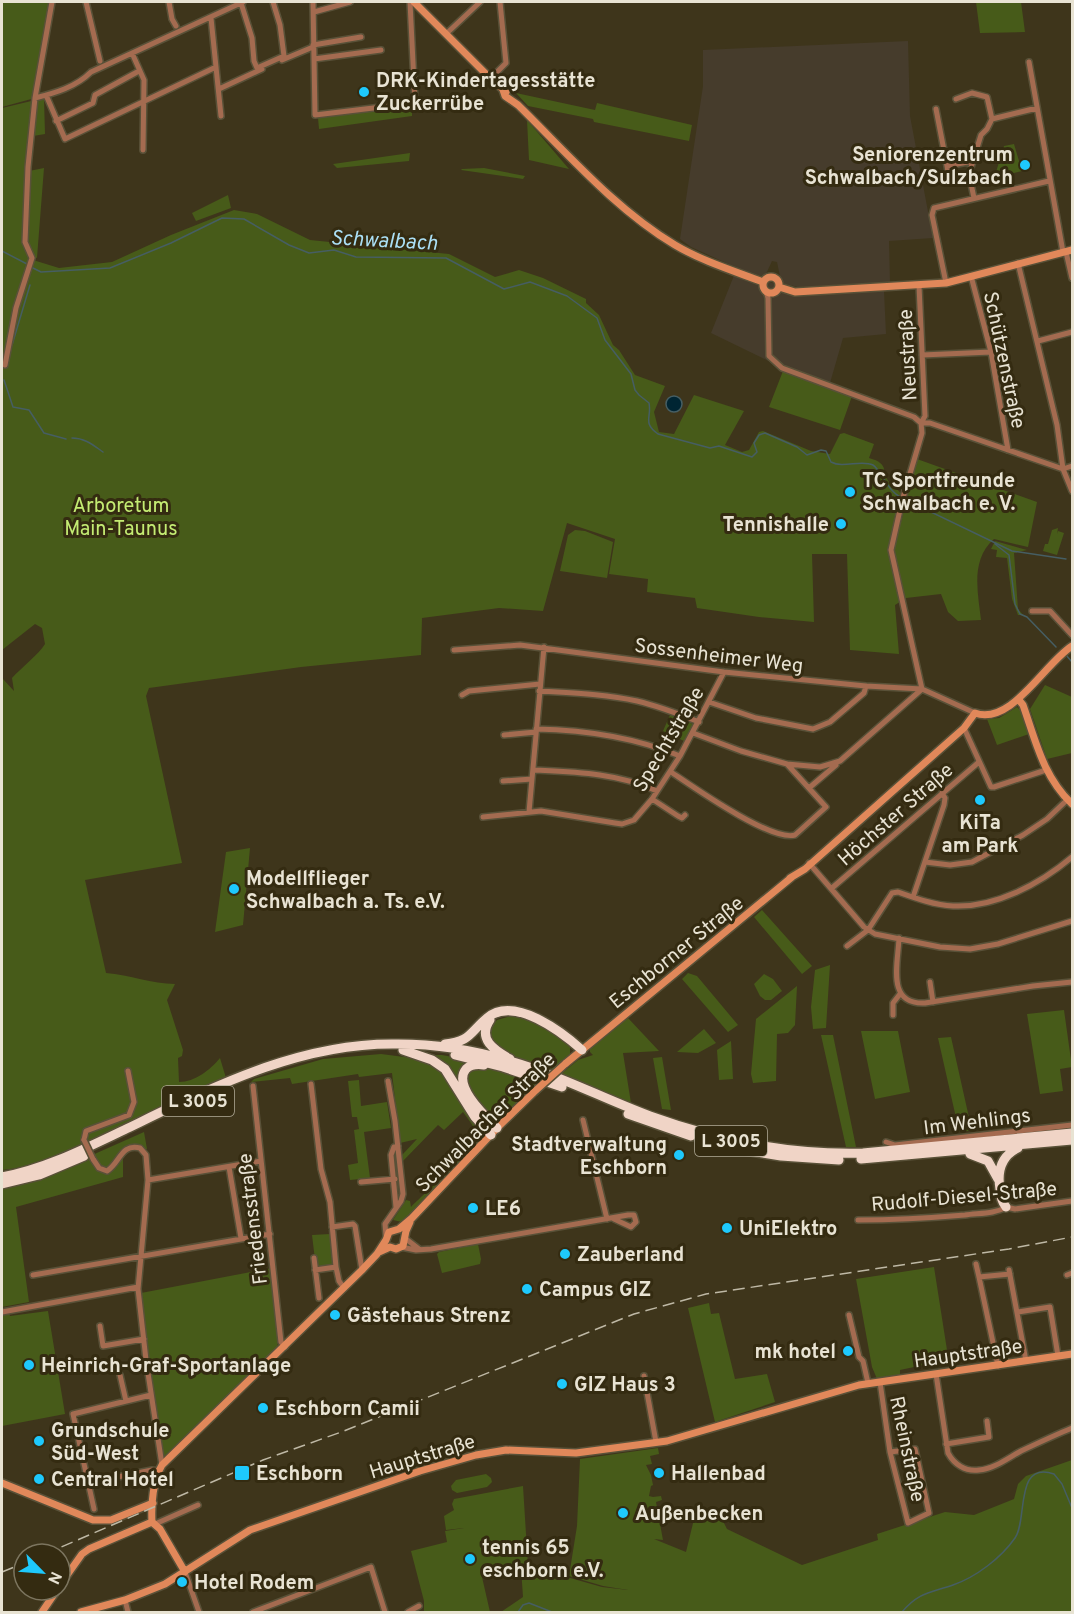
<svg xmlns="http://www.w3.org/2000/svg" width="1074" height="1614" font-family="Overpass,sans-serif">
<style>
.commercial{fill:#463c2c}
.green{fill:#475b19}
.water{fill:#002533;stroke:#465e63;stroke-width:1.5}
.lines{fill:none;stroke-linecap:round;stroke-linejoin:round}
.stream{stroke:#465e63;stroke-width:1.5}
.street-casing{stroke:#595138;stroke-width:8}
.secondary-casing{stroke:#595138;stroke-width:10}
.highway-casing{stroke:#595138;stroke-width:12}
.street{stroke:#a46b50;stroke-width:5}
.secondary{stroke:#e1885a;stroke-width:7}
.highway{stroke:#f0d4c6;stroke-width:9}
.rail{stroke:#beb8a5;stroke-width:1.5;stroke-dasharray:12 6;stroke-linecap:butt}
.street-bridge-casing{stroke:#595138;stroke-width:8;stroke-linecap:butt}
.secondary-bridge-casing{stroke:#595138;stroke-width:10;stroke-linecap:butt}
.street-bridge{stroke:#a46b50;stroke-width:5}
.secondary-bridge{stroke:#e1885a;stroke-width:7}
.poi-dot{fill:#1ec9fd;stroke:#342b11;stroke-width:2}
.labels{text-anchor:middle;stroke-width:6;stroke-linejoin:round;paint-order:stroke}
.shield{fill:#342b11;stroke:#b2ac99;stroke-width:1.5}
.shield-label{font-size:18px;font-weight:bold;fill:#e8e3d3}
.poi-label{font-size:20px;font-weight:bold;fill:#e8e3d3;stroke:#342b11;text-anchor:start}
.street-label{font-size:20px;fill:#e8e3d3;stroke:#342b11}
.park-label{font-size:20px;fill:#c4ec73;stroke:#342b11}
.water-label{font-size:21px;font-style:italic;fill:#abdff5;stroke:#342b11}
</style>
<rect width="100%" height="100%" fill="#3e351b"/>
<path class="commercial" d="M908,41L910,116L933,238L889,241L890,282L798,287L785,284L781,281L777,262L772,261L766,274L762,276L747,272L784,288L823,293L884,291L886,334L843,338L830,383L783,368L711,333L737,268L691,247L680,239L703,86V50Z"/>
<path class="green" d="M2,2H52L35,98L2,107Z
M976,2H1021L1025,32L980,33Z
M516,93L595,110L597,103L692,125L689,141L594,122L593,119L528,106Z
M44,98L45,134L33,136L29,171L44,168L37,258L29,255L26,280L29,278L33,260L59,268L112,262L171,235L234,210L257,214L310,240L449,254L495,277L519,270L543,278L586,299V303L599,315L613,345L619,350L635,375L665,386L654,412L659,432L674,434L694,395L744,411L725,445L742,452L749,450L759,432L763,431L811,451L830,454L840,434L844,433L874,444L869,458C891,464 880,472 890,483C894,487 898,489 901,494L894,520L901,522L917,459L1037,502L1028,547L994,539C970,560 978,593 981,620L958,621L948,612L941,594L906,598L895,605L899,654L850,650L847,554H812L814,622L759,617L697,608L695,598L647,592L648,579L609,574L615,539L567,523L543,611L499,608L422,618L421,655L301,667L149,688L146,696L182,863L85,880L106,973C130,975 152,984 175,984L167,1000L183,1050L182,1056L178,1058L179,1082C195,1082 210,1070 220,1058L226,1078C202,1089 178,1098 154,1110C106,1134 56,1165 2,1170V680L3,679L14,691L12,678C21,668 39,654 45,644L42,628L35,624L2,650V108Z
M412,105V116L319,129L318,118Z
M527,120L569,169L529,160Z
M1014,144L1022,171L997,177L996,172L1004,146Z
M410,153L409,161L337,168L333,164Z
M484,168L525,176L523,179L461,170L462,169Z
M228,195L231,208L196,221L192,213Z
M783,371L852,396L840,430L769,407Z
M1058,528L1057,534L1058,531L1064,533L1057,555L1043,551L1045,544H1048L1052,530Z
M575,530L585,531L613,542L607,578L560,571L568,535Z
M995,541L1027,550L1014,553L1018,609L1023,615H1018L1012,599L1007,558L996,557L997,550L991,549Z
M1045,685L1072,697V753L1047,759L1030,709Z
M1017,707L1021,711L1029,734L997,745L987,719L999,718Z
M670,715L693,724L684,741L663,731Z
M250,848L243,925L215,932L226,852Z
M762,910L812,966L802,974L754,917Z
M830,965L826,1028L813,1029L811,1007L815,970Z
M688,973L697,976L738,1025L728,1032L682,979Z
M764,974L773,979L782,991L771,1000H765L760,996L754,984Z
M797,986L795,1025L788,1033L777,1034L776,1081L753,1083L751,1074L756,1019Z
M1064,1010L1072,1067L1060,1069L1063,1091L1040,1094L1027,1014Z
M511,1016C534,1016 555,1032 570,1047V1056L552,1070C530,1063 492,1057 489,1029L497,1020Z
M628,1018L659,1051L623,1053L631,1103L561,1074L578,1060L593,1055L590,1052V1049Z
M704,1029L716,1043L698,1053L677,1052Z
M861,1031H898L910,1092L875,1099Z
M821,1035H833L856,1147H846Z
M951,1037L972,1131H959L938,1038Z
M731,1041L733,1079L719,1080L717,1050Z
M381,1054L420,1059L440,1068L482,1131C480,1151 419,1206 402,1222L393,1220L406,1200L410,1201L411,1207C423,1195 473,1149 476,1137C478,1130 467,1118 463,1112L444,1130L438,1125L402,1162V1155L417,1139L400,1143L392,1073L359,1077L358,1074L292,1084L290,1078L251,1082L254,1079L323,1059Z
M423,1055H442L474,1061L460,1083L449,1068Z
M662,1057L671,1110L662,1109L653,1058Z
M481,1066L537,1082L501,1118L492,1119C481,1105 461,1090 468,1071Z
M359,1080L361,1106L387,1102L391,1128L364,1132L370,1178L350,1180L348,1165L358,1163L354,1130L359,1129L357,1117H352L348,1081Z
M144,1132L147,1149L140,1148L123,1153V1177L16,1207L29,1302L2,1307V1188L72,1164Z
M330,1234L333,1266L316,1268L312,1235Z
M478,1244L481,1259L480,1264L442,1273L437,1254L439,1252Z
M934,1267L947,1350L932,1355L933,1363L900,1370V1376L877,1379L872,1367L856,1279Z
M272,1268L278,1341L277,1349L164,1459L162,1458L141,1293Z
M709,1303L711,1314L719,1313L735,1379L767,1374L775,1402L715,1422L688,1308Z
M48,1311L65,1414L2,1426V1314L9,1312L10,1316Z
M658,1448L659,1454L650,1456L652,1464L646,1465L651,1475L653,1485L651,1486L649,1496L653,1497L661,1496L662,1500L656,1502L663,1540L654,1539L686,1552L695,1515L722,1519L727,1529L802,1565L878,1540L877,1534L945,1512L974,1515L1014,1499L1018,1484L1026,1476L1072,1460V1612H501L523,1597L521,1568L482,1577L490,1612H424V1601L411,1551L447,1542L445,1531L464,1528L446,1530L444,1516L454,1510L452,1504L454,1499L523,1486L528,1566L602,1587L628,1590L603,1586L569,1576L577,1526L580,1459Z
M486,1474L491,1478L492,1482L487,1487L457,1493L452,1490L451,1486L456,1480Z"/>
<path class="water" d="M666 404a8 8 0 1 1 16 0a8 8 0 1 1-16 0Z"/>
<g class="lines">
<path class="stream" d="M2,251L27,264
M31,267L41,272L110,268L171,243L222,218L244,219L289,245L309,253L334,250L356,257L446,258L504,289L530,282L567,296L597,318L605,340L631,374L635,390L639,395L649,403C652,417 642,423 658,434L710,448L719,446L752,457L757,452L754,443L759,435L765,433L797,447L807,455L821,450L826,451L831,462C844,469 860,459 873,465C881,470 885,488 900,497
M12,345L30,285
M4,380L13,407L29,410L44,433L66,439
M72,438C85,438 93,445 103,452
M904,499L1012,551L1066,559
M995,544L1009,555L1015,604L1020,614L1027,617L1056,647
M1066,655L1072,662
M518,1612L523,1605L529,1603L552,1612
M902,1612C919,1592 930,1593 953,1585C976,1577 1001,1558 1015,1538C1028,1520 1014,1460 1054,1474L1062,1484L1072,1508"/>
<g class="street-casing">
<path id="street" d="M86,2L100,61
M169,2L172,19L176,26
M313,2L315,115L415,103L410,2
M241,3L252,38L254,61L257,68L284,56L280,25L273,2
M314,12L350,2
M211,18L221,116
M446,34L480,2
M313,45L361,37
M132,53L144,80L143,150
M314,59L381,50
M282,60L313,47
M1029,62L1063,252
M491,78L506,63L500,2
M219,89L262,69
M46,95L65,139L216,67
M35,98C55,93 76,87 91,72L243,2
M956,99L972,93L987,97L992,119
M936,109L947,166L973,161
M56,121L93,103L95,95L139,71
M947,166L949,177
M974,198L969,174L981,135L987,129L992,119L1037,108
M1066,252L1072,278
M1018,263L1057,425L1063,469L1072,491
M971,276L991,352L1008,450
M946,283L932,215L934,208L1049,181
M919,286L925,416L921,423
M766,291L768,298L769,356L782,368L914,417L921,423
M1038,341L1072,332
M922,355L991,352
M5,365L16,308L32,258L25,242L28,167L35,98L52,2
M921,423L922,433L902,501L891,550L922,689
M921,423H930L1063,469L1072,466
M1032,611H1050L1072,635
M454,650L520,645L724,672L866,686L922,689L975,713
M539,691C572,693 605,694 637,701C658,706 679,714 699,722
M462,695L469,691L540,684
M709,702L756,718L813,729L830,722L864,693L866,686
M964,728L991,787H994L1046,770
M536,729C586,730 634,737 680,756
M504,735L536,732
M787,764L820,767L840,761L922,689
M533,770C575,772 618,773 657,791
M671,772C692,786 771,842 795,835L826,807L787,764L741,751L693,733
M503,781L532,779
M809,788L836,765
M652,799L678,816L682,818L685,815
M529,812L544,647
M483,817L541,811L615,823L622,824L634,820L652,799L680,756L724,672
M925,862L950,865L972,862L1023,835L1047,819L1068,799
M809,863L864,927L875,934L940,947L970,949L998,944L1072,921
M832,888L979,762
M913,897L944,805L945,798L942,793
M899,938C898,964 886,1005 925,1003L1033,986L1072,982
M847,946L868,930L892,893L898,892C915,898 934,905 953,906C995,908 1040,884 1072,857
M930,982L933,1002
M893,1015V1003L900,994
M311,1084L321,1169L330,1202L336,1267L339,1281L344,1288
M253,1086L281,1342L285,1347
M583,1120L607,1219
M84,1140L86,1131L129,1115L134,1102L128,1071
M886,1142L895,1145L1072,1125
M93,1159L99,1168L107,1171C120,1163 121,1143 140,1148L146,1155L148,1180L138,1289L146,1360L162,1465
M229,1167L241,1238
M148,1180L261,1161
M361,1182L395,1179
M396,1207L391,1155L394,1147L398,1146
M858,1220C894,1220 929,1218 965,1215C979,1213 995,1214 1006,1207L1015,1209L1072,1201
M332,1227L353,1224L355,1226L362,1270
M386,1235L385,1224L401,1201L403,1194L395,1121L388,1081
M406,1239L419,1249
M401,1247L416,1250L431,1249L628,1215H634L636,1222L631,1227L614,1219
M314,1258L319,1298
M976,1264L979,1277
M315,1270L336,1267
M1009,1270L1026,1361
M33,1275L270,1234
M1067,1275L1072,1273
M2,1312L138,1287
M1018,1312L1050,1307L1058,1356
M849,1315L859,1357L863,1361L868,1383
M100,1326L103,1346L144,1339
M998,1366L979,1277L1010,1274
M936,1374L948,1453C954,1464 965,1472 979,1470C994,1469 1008,1458 1021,1451C1038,1443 1055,1435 1072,1428
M120,1375L126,1401
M644,1376L656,1442
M880,1382L890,1452L908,1523L929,1513L915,1449L890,1452
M946,1444L989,1437L987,1421
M88,1483L152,1470L159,1471
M94,1509L73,1414L151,1395
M155,1524L198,1505
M185,1572L199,1612
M125,1600L128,1612
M253,1612L371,1567L385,1612
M408,1612L419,1606"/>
</g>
<g class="secondary-casing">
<path id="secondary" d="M414,2L487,75L506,92
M503,90L505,96L518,105C567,153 615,209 675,245C702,261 734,271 763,282
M763 285a8 8 0 1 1 16 0a8 8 0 1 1-16 0Z
M779,287L795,292L946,283L1072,250
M1019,700L1023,705C1036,742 1043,776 1072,804
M790,878L805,869L964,728L975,713C1011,726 1044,664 1072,646
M565,1064L792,877
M379,1252L390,1247L396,1249L403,1246L406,1231L410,1222
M2,1483L93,1520H111L153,1503
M152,1522C151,1504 153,1480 162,1465L362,1270L377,1254L386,1240L389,1232L399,1229L412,1218L497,1128L534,1092
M152,1522L160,1529L185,1572
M60,1585L82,1554L89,1549L152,1522
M42,1612L57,1590
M81,1612L125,1600L165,1584L250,1530L420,1471L476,1455L506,1450L576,1453L667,1441L859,1385L1072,1354"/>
</g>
<g class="highway-casing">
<path id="highway" d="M490,1020C477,1039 494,1050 510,1059
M445,1044C470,1042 470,1032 487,1018C514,995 562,1032 582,1050
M403,1050L432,1060L445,1069L475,1117L491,1135
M455,1055L503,1067L562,1087
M484,1065C477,1064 471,1064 466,1069C452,1086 486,1117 497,1128
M628,1114L691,1136
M745,1150L781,1156L839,1160
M970,1154L988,1161L998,1179
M861,1159L1072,1140
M2,1177C45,1169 84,1149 124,1130C211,1088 299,1042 398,1044C444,1044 489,1053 532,1068C572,1082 610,1101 650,1116C719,1141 789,1155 863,1153L1072,1133
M2,1184L39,1175L84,1156
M1006,1207C1001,1201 1001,1196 1000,1189C997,1171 1001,1156 1018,1148"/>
</g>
<use href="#street" class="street"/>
<use href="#secondary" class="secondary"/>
<use href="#highway" class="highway"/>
<path class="rail" d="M45,1554L263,1460L344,1431L634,1314L706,1294L1009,1249L1072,1237
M2,1572L24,1563"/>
<g class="street-bridge-casing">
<path id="street-bridge" d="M84,1140L93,1159"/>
</g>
<g class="secondary-bridge-casing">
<path id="secondary-bridge" d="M534,1092L565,1064"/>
</g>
<use href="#street-bridge" class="street-bridge"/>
<use href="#secondary-bridge" class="secondary-bridge"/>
</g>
<g class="poi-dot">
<circle cx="364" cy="92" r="6"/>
<circle cx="1025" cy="165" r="6"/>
<circle cx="850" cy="492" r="6"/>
<circle cx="841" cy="524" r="6"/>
<circle cx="980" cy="800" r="6"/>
<circle cx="234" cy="889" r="6"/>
<circle cx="679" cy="1155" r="6"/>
<circle cx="473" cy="1208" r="6"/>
<circle cx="727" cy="1228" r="6"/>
<circle cx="565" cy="1254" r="6"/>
<circle cx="527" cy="1289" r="6"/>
<circle cx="335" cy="1315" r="6"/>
<circle cx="848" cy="1351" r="6"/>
<circle cx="29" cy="1365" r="6"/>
<circle cx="562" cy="1384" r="6"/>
<circle cx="263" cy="1408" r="6"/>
<circle cx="39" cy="1441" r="6"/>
<rect x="234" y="1465" width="16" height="16" rx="3"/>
<circle cx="659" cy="1473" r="6"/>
<circle cx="39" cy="1479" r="6"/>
<circle cx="623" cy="1513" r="6"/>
<circle cx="470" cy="1559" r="6"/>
<circle cx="182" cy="1582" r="6"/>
</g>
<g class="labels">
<g class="shield">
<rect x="162" y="1086" width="72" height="30" rx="4.5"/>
<rect x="695" y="1126" width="72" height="30" rx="4.5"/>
</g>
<g class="shield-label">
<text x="198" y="1107">L 3005</text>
<text x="731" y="1147">L 3005</text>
</g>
<g class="poi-label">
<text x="376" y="87">DRK-Kindertagesstätte<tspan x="376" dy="23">Zuckerrübe</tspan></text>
<text x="1013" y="161" text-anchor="end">Seniorenzentrum<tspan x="1013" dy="23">Schwalbach/Sulzbach</tspan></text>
<text x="862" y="487">TC Sportfreunde<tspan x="862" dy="23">Schwalbach e. V.</tspan></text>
<text x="829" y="531" text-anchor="end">Tennishalle</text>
<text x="980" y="829" text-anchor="middle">KiTa<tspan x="980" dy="23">am Park</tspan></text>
<text x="246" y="885">Modellflieger<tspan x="246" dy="23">Schwalbach a. Ts. e.V.</tspan></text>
<text x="667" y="1151" text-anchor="end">Stadtverwaltung<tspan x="667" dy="23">Eschborn</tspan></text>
<text x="485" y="1215">LE6</text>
<text x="739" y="1235">UniElektro</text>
<text x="577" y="1261">Zauberland</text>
<text x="539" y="1296">Campus GIZ</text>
<text x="347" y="1322">Gästehaus Strenz</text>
<text x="836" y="1358" text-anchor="end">mk hotel</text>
<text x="41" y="1372">Heinrich-Graf-Sportanlage</text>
<text x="574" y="1391">GIZ Haus 3</text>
<text x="275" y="1415">Eschborn Camii</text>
<text x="51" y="1437">Grundschule<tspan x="51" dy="23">Süd-West</tspan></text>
<text x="256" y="1480">Eschborn</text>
<text x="671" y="1480">Hallenbad</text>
<text x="51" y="1486">Central Hotel</text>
<text x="635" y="1520">Außenbecken</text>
<text x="482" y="1554">tennis 65<tspan x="482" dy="23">eschborn e.V.</tspan></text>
<text x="194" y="1589">Hotel Rodem</text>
</g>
<g class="street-label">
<text transform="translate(907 355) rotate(-93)" y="7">Neustraße</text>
<text transform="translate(1005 360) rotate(78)" y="7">Schützenstraße</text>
<text transform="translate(719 655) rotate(7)" y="7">Sossenheimer Weg</text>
<text transform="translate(668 739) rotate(-59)" y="7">Spechtstraße</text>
<text transform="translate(895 814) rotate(-41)" y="7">Höchster Straße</text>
<text transform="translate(676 952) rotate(-39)" y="7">Eschborner Straße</text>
<text transform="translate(977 1121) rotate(-7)" y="7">Im Wehlings</text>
<text transform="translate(485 1122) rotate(-45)" y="7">Schwalbacher Straße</text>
<text transform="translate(964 1196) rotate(-5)" y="7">Rudolf-Diesel-Straße</text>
<text transform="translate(252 1219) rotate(-97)" y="7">Friedensstraße</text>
<text transform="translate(968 1353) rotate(-8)" y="7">Hauptstraße</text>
<text transform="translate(908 1449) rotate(78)" y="7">Rheinstraße</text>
<text transform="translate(422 1456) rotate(-17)" y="7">Hauptstraße</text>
</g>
<g class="park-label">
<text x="121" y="512">Arboretum<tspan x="121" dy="23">Main-Taunus</tspan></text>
</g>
<g class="water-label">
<text transform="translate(384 240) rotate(3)" y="7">Schwalbach</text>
</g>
</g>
<rect width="1074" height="1614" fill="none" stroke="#e8e3d3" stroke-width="6"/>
<g transform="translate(42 1572) rotate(115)"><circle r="28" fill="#342b11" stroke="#7c755f" stroke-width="1.5"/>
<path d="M0-4.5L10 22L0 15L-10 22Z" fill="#1ec9fd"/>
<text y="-9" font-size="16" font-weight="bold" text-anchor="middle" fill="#e8e3d3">N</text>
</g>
</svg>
